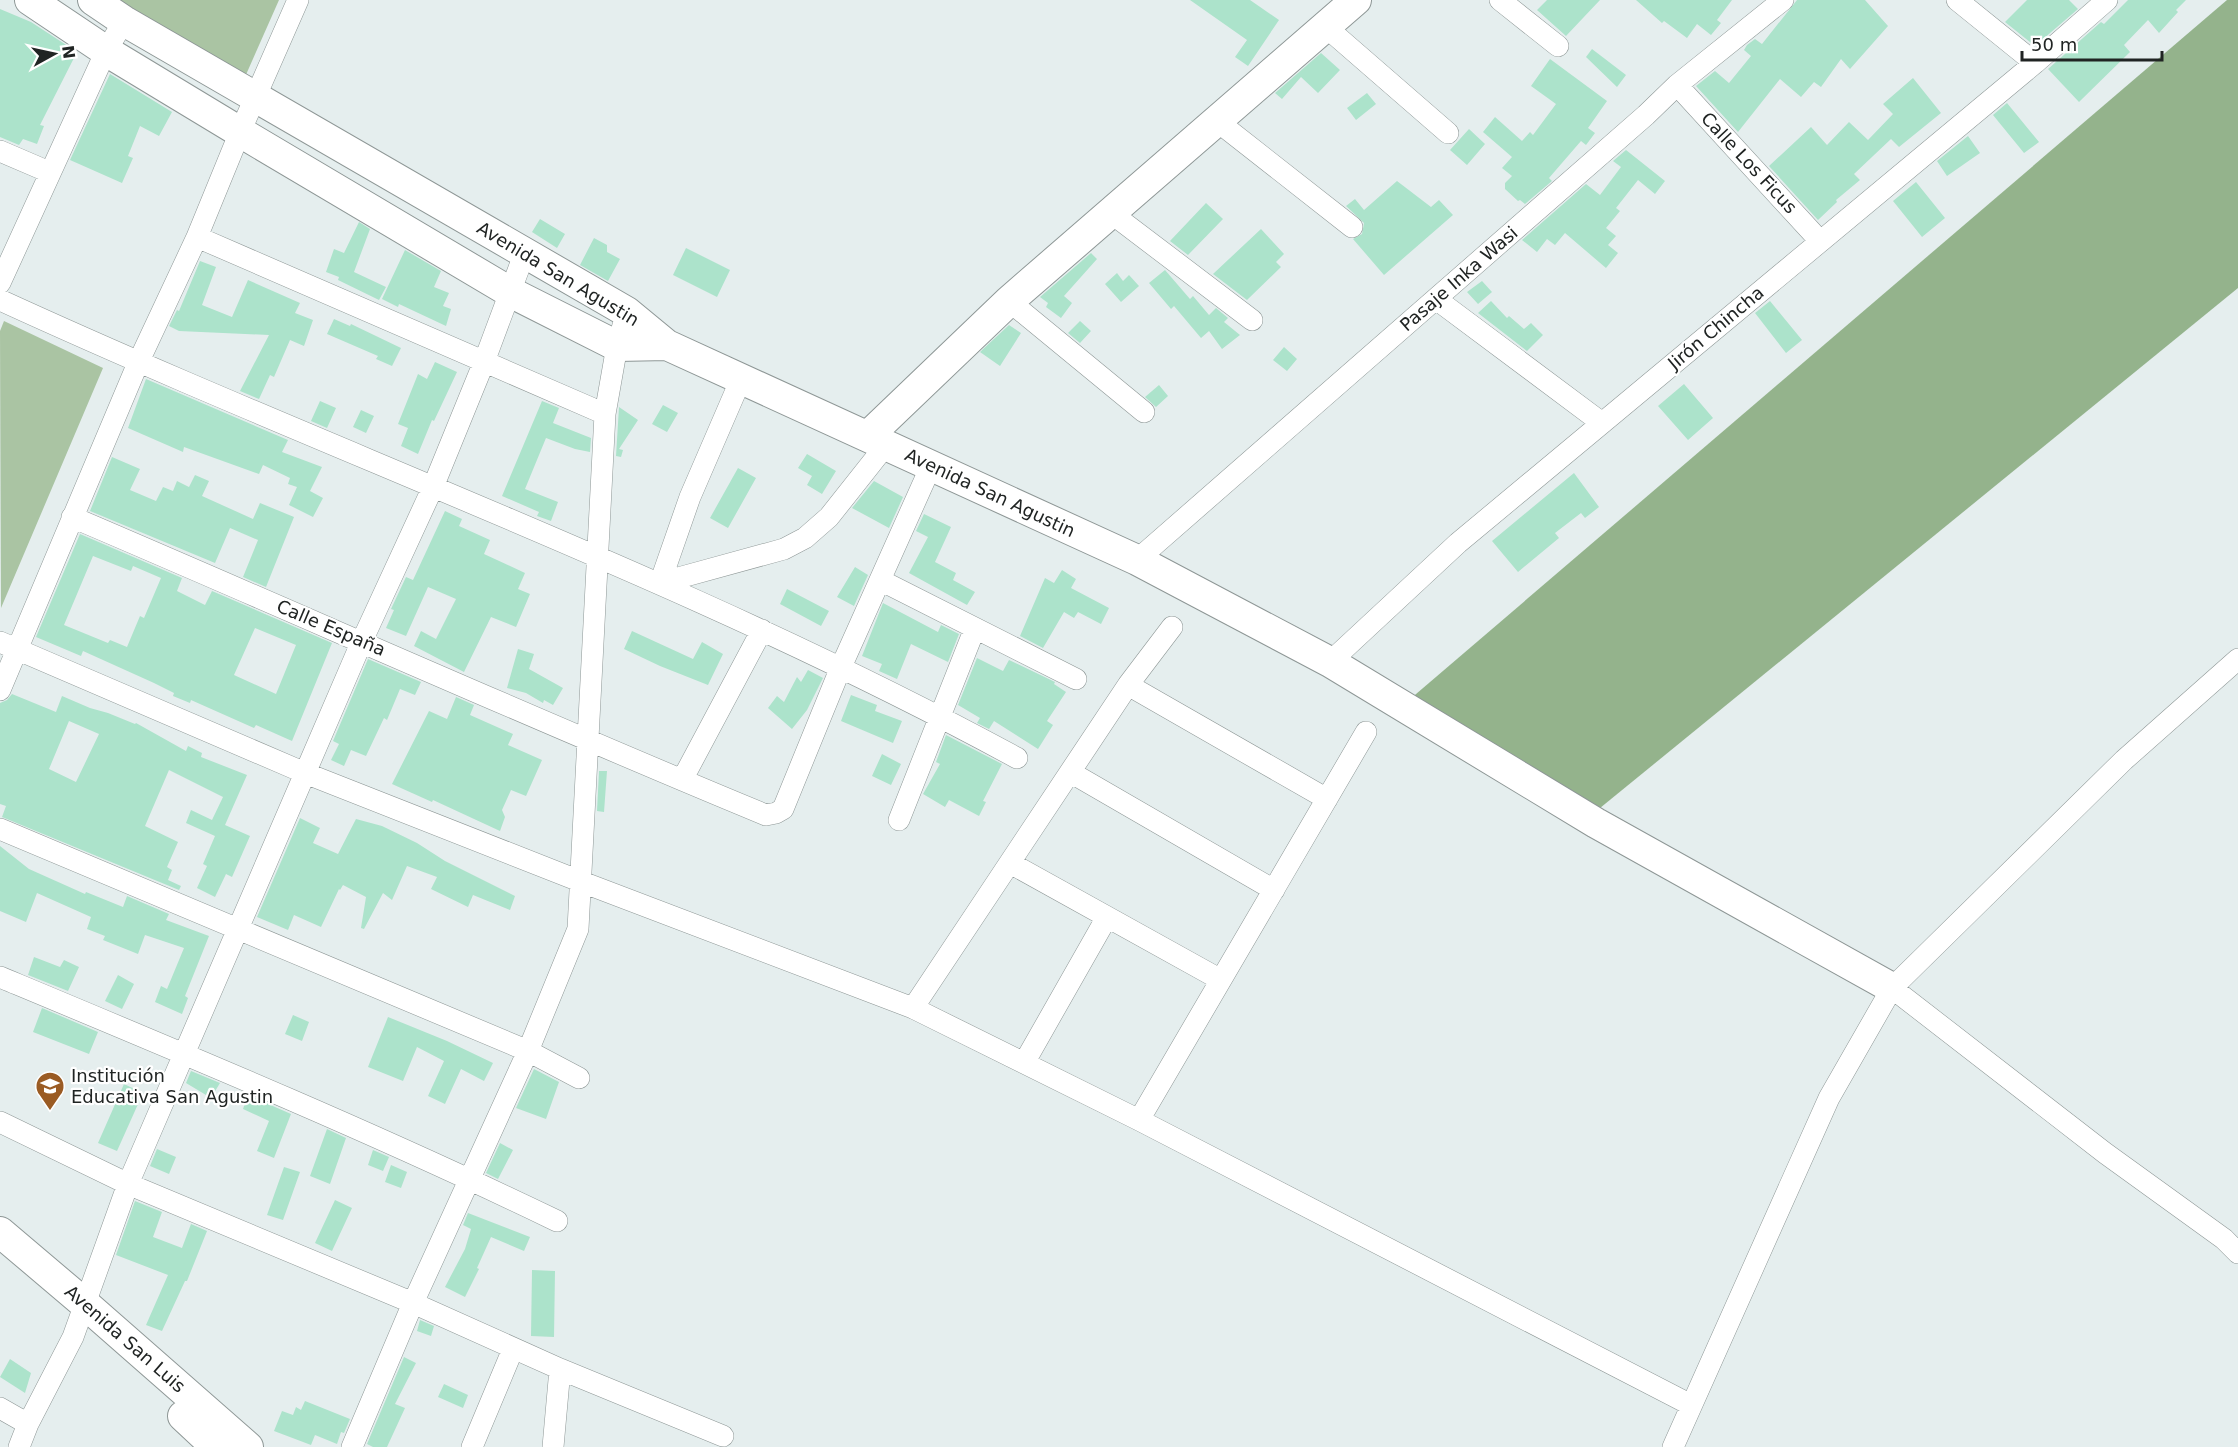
<svg xmlns="http://www.w3.org/2000/svg" width="2238" height="1447" font-family="'DejaVu Sans',sans-serif">
<style>
.green{fill:#aac4a3}
.forest{fill:#94b38c}
.building{fill:#ace3cb;fill-rule:evenodd}
.lines{fill:none;stroke-linecap:round;stroke-linejoin:round}
.street-casing{stroke:#8e9796;stroke-width:22}
.secondary-casing{stroke:#8e9796;stroke-width:32}
.street{stroke:#fff;stroke-width:21}
.secondary{stroke:#fff;stroke-width:30}
.labels{text-anchor:middle;stroke-width:4.5;stroke-linejoin:round;paint-order:stroke}
.street-label{font-size:18px;fill:#202423;stroke:#fff}
.poi-label{font-size:18px;fill:#202423;stroke:#fff;text-anchor:start}
</style>
<rect width="100%" height="100%" fill="#e5eeee"/>
<path class="green" d="M111,0H279L241,86Z
M4,321L103,368L1,608L0,331Z"/>
<path class="forest" d="M2227,0H2238V288L1589,817L1402,706Z"/>
<path class="building" d="M1190,0H1250L1279,20L1248,66L1235,57L1247,40Z
M1547,0H1600L1566,36L1537,10Z
M1636,0H1732L1717,20L1721,23L1711,35L1697,24L1687,38L1664,21L1662,23Z
M1797,0H1865L1888,26L1850,69L1841,59L1821,87L1814,82L1801,97L1780,79L1738,132L1696,86L1715,71L1729,83L1751,56L1744,50L1747,45L1755,39L1762,44Z
M2027,0H2069L2078,9L2035,46L2005,22Z
M2128,0H2186L2176,10L2178,12L2159,33L2148,20L2124,45L2130,52L2079,102L2048,69L2101,22L2104,24Z
M0,9L31,22L77,52L40,125L44,126L37,144L23,139L19,145L0,137Z
M1592,49L1626,75L1617,87L1586,57Z
M1321,53L1340,70L1318,93L1301,77L1282,99L1275,93Z
M1550,59L1607,101L1588,128L1595,133L1586,145L1581,141L1549,178L1552,181L1525,204L1520,200L1518,201L1505,189V183L1512,176L1502,168L1512,157L1483,132L1495,117L1522,141L1530,132L1533,135L1556,104L1531,86Z
M110,74L172,112L159,136L140,126L128,156L133,158L122,183L70,160Z
M1913,78L1941,113L1899,147L1891,139L1854,174L1860,180L1836,200L1837,202L1818,220L1769,166L1811,127L1827,145L1849,122L1868,140L1893,114L1883,104Z
M1367,93L1376,104L1356,120L1347,108Z
M2007,103L2039,142L2024,153L1993,115Z
M1469,129L1485,144L1467,165L1450,150Z
M1968,136L1980,153L1947,176L1937,161Z
M1626,150L1665,181L1655,194L1638,180L1616,208L1620,211L1606,228L1616,236L1608,245L1618,253L1606,268L1565,233L1555,245L1547,239L1537,252L1522,240L1586,184L1600,195L1621,167L1613,161Z
M1397,181L1431,207L1439,200L1453,215L1384,275L1353,239L1362,234L1364,223L1346,206L1355,199L1364,210Z
M1916,182L1945,218L1922,237L1893,201Z
M1206,203L1223,219L1188,255L1170,241Z
M540,219L565,234L557,248L532,232Z
M359,222L370,229L354,272L386,287L379,300L338,280L339,277L326,272L334,249L344,253Z
M1261,229L1284,254L1276,262L1281,267L1247,300L1213,274Z
M594,238L607,245V252L620,259L608,281L580,265Z
M686,248L730,270L717,297L673,275Z
M405,250L441,271L434,287L449,293L443,306L451,309L446,326L399,304L398,307L382,299Z
M1091,253L1097,259L1064,296L1072,303L1061,318L1046,307L1048,303L1040,297Z
M200,261L216,267L202,305L232,317L248,280L300,303L295,313L313,320L304,346L290,340L274,377L270,375L259,399L240,391L269,335L179,331L169,326L177,310L179,311Z
M1165,270L1190,299L1193,296L1209,315L1216,308L1228,318L1224,322L1240,335L1222,349L1209,331L1201,338L1174,306L1171,309L1149,283Z
M1117,273L1123,281L1129,275L1139,286L1121,302L1105,284Z
M1482,281L1492,292L1478,304L1467,292Z
M1491,301L1507,318L1509,316L1524,329L1531,323L1543,335L1527,351L1478,313Z
M1770,301L1802,340L1786,353L1755,313Z
M334,319L350,326L351,324L401,348L392,366L376,359L378,356L327,334Z
M1080,321L1091,331L1080,343L1068,333Z
M1009,325L1021,333L1000,366L980,352Z
M1284,347L1297,359L1287,371L1273,360Z
M435,362L457,372L434,421L432,420L418,454L401,446L408,428L398,424L418,374L427,379Z
M146,379L288,440L282,452L322,467L310,491L323,498L313,517L289,505L297,487L288,484L290,478L263,465L259,474L184,447L183,452L128,428Z
M1684,384L1713,418L1688,440L1658,406Z
M1159,385L1168,396L1156,407L1145,397Z
M320,401L336,408L327,428L311,421Z
M542,401L559,408L553,423L591,438L590,452L575,449L546,438L525,489L558,502L551,521L537,516L539,512L502,496Z
M663,405L678,413L667,432L652,424Z
M619,407L638,420L619,449L623,450L621,457L616,456Z
M361,410L374,416L366,433L353,427Z
M807,454L836,471L822,494L807,485L812,476L798,468Z
M112,457L140,469L130,490L156,501L163,487L173,491L177,481L189,487L195,475L209,481L202,496L253,519L260,503L294,517L266,587L243,577L258,540L230,528L215,563L90,511Z
M738,468L756,478L728,528L710,518Z
M1574,473L1599,507L1585,518L1581,513L1555,533L1559,538L1518,572L1492,541Z
M874,481L903,497L889,528L852,508Z
M445,511L462,519L459,526L490,540L484,554L525,573L518,589L530,594L516,627L491,617L464,672L414,646L421,631L436,639L456,599L428,587L406,636L386,628L394,610L391,609L406,577L413,580Z
M924,514L951,527L935,562L956,573L953,580L975,592L967,605L909,573L928,537L916,531Z
M80,534L182,578L177,591L205,605L212,591L332,643L292,741L256,725L254,728L191,700L190,703L173,696L174,693L154,683L83,651L81,656L36,637ZM93,556L131,571L133,566L161,578L144,618L140,616L127,647L110,640L108,643L64,625ZM255,628L296,645L276,694L234,675Z
M855,567L868,575L854,606L837,597Z
M1062,570L1076,579L1071,588L1109,608L1101,624L1078,612L1074,618L1064,612L1043,648L1020,636L1045,578L1054,583Z
M787,589L829,611L821,626L780,604Z
M883,603L938,632L941,625L959,634L948,662L911,644L897,679L879,671L882,664L862,656Z
M632,631L693,659L702,642L723,654L708,685L660,666L624,649Z
M518,649L534,654L529,669L563,688L553,705L544,700L543,703L526,693L507,688Z
M977,658L1003,671L1009,660L1055,682L1054,684L1066,692L1047,721L1053,725L1038,749L994,721L989,729L977,723L980,718L958,705Z
M368,659L421,682L415,695L400,689L387,720L384,718L366,756L351,750L344,766L331,760L339,744L333,741Z
M808,670L823,678L807,710L792,729L768,708L777,696L784,702L797,677L801,682Z
M12,694L56,712L62,696L90,708L108,713L135,724L136,723L186,751L188,746L202,753L201,757L247,775L225,825L250,836L232,877L226,874L215,897L197,888L207,866L203,864L215,836L186,823L191,810L212,820L223,797L169,770L145,826L178,842L167,867L172,870L168,880L181,886L179,890L2,817L6,806L0,804V703L7,700ZM69,721L99,734L76,782L49,769Z
M851,695L877,705L875,711L902,721L893,743L841,721Z
M456,697L474,705L470,715L513,734L508,745L542,760L526,796L511,790L502,810L505,817L500,831L433,800L432,802L392,784L429,711L447,719Z
M946,735L1002,764L983,801L986,802L979,816L949,800L945,807L923,794L940,764L936,762Z
M882,754L901,764L891,785L872,776Z
M599,771H607L604,812L597,811Z
M300,818L320,828L313,843L338,854L356,819L382,826L417,843L445,861L515,896L510,910L473,895L468,907L431,889L437,877L407,866L392,900L383,893L364,929L361,928L366,897L343,885L340,890L339,889L321,927L294,915L288,930L257,917Z
M0,846L29,869L85,894L86,892L123,907L127,896L169,914L166,920L209,936L185,996L188,998L182,1014L155,1002L161,986L167,989L184,948L145,935L138,954L103,940L105,936L87,929L91,917L37,893L26,922L0,911Z
M34,957L60,967L64,960L79,967L68,991L28,975Z
M118,975L134,984L122,1009L105,1001Z
M42,1008L98,1032L89,1054L33,1032Z
M293,1015L309,1022L302,1041L285,1034Z
M388,1017L447,1041L493,1063L484,1081L461,1069L445,1104L428,1096L444,1061L417,1047L403,1081L368,1067Z
M534,1069L559,1082L546,1119L516,1108Z
M191,1071L220,1083L211,1098L186,1083Z
M124,1084L143,1093L117,1151L98,1143Z
M248,1095L291,1114L274,1158L257,1151L269,1121L243,1109Z
M327,1129L346,1138L330,1184L310,1176Z
M500,1143L513,1150L498,1179L486,1173Z
M157,1149L176,1157L169,1174L150,1166Z
M373,1150L389,1157L383,1171L368,1165Z
M391,1165L407,1172L401,1188L385,1182Z
M284,1167L300,1172L283,1220L267,1215Z
M335,1200L352,1208L332,1251L315,1243Z
M135,1201L162,1212L153,1237L182,1248L191,1224L207,1231L187,1281H185L162,1331L146,1325L168,1275L116,1255Z
M468,1213L530,1237L524,1251L491,1237L477,1268L479,1269L465,1297L445,1287L465,1249L471,1229L463,1225Z
M532,1270L555,1271L554,1337L531,1336Z
M420,1320L434,1326L431,1336L417,1331Z
M404,1357L416,1363L395,1404L405,1408L387,1447H373L367,1444Z
M10,1359L31,1373L25,1393L0,1377Z
M444,1384L468,1395L463,1408L438,1397Z
M305,1401L350,1419L344,1433L341,1432L337,1444L315,1435L311,1445L274,1431L282,1411L293,1415L296,1407L301,1410Z"/>
<g class="lines">
<g class="street-casing">
<path id="street" d="M1500,0L1558,46
M1957,0L2035,63
M1326,27L1448,133
M1677,85L1820,241
M1217,121L1352,227
M0,151L49,172
M1111,213L1252,320
M197,237L605,414
M0,283L106,51L124,21
M1436,299L1602,423
M0,300C338,455 690,580 1017,758
M1009,301L1144,412
M741,379L690,497L660,583L784,549L805,538L829,517L886,445
M72,517C304,616 533,719 766,815L776,813L783,809L841,667L931,466
M1137,560L1646,115L1677,85L1783,0
M880,580L1076,679
M0,642L305,773L582,882L913,1008L1139,1120L1691,1405
M1330,662L1458,543L2035,63L2107,0
M1128,685L1327,799
M0,690L138,363L197,237L240,132L298,0
M1070,772L1274,890
M682,780L762,630
M899,820L975,628
M0,829L528,1051L579,1078
M1010,863L1221,980
M0,977C187,1055 375,1133 557,1221
M1892,988L2105,1153L2224,1239L2238,1253
M913,1008L1128,685L1172,627
M1024,1063L1107,917
M1139,1120L1366,732
M0,1122L128,1184L413,1303L560,1369L723,1436
M0,1408L28,1424
M19,1447L28,1424L73,1337L128,1184L362,641L433,487L484,362L525,252
M352,1447L413,1303L528,1051L578,929L605,414L617,346L627,312
M472,1447L513,1349
M553,1447L560,1369
M1673,1447L1829,1098L1892,988L2124,760L2238,659"/>
</g>
<g class="secondary-casing">
<path id="secondary" d="M30,0L106,51L240,132L510,292L617,346L667,345
M93,0L124,21L627,312L667,345L1137,560L1330,662L1596,823L1892,988
M868,436L1009,301L1356,0
M0,1232L85,1304L248,1447
M183,1416L216,1447"/>
</g>
<use href="#street" class="street"/>
<use href="#secondary" class="secondary"/>
</g>
<defs>
<g id="school-pin" transform="scale(1.5)"><path d="M0 17L-7.5 6A9.5 9.5 0 1 1 7.5 6Z" fill="#9a5b23" stroke="#fff"/><path d="M0-5L7-2L0 1L-7-2ZM-4 1L0 2.5L4 1V4Q0 6-4 4Z" fill="#fff"/></g>
</defs>
<g fill-rule="evenodd">
<use href="#school-pin" x="50" y="1086"/>
</g>
<g class="labels">
<g class="street-label">
<text transform="translate(1749 163) rotate(47)" y="6">Calle Los Ficus</text>
<text transform="translate(558 274) rotate(31)" y="6">Avenida San Agustin</text>
<text transform="translate(1459 279) rotate(-41)" y="6">Pasaje Inka Wasi</text>
<text transform="translate(1716 328) rotate(-40)" y="6">Jirón Chincha</text>
<text transform="translate(990 493) rotate(25)" y="6">Avenida San Agustin</text>
<text transform="translate(331 628) rotate(23)" y="6">Calle España</text>
<text transform="translate(125 1339) rotate(41)" y="6">Avenida San Luis</text>
</g>
<g class="poi-label">
<text x="71" y="1082">Institución<tspan x="71" dy="21">Educativa San Agustin</tspan></text>
</g>
</g>
<g transform="translate(54 54) rotate(82)" stroke="#ffffff" stroke-width="4.5" paint-order="stroke">
<path d="M0-4.5L10 22L0 15L-10 22Z" fill="#202423"/>
<text y="-9" font-size="16" font-weight="bold" text-anchor="middle" fill="#202423">N</text>
</g>
<path d="M2022 51v9h140v-9" fill="none" stroke="#202423" stroke-width="3"/>
<text x="2031" y="51" font-size="18" fill="#202423" stroke="#ffffff" stroke-width="4.5" paint-order="stroke">50 m</text>
</svg>
